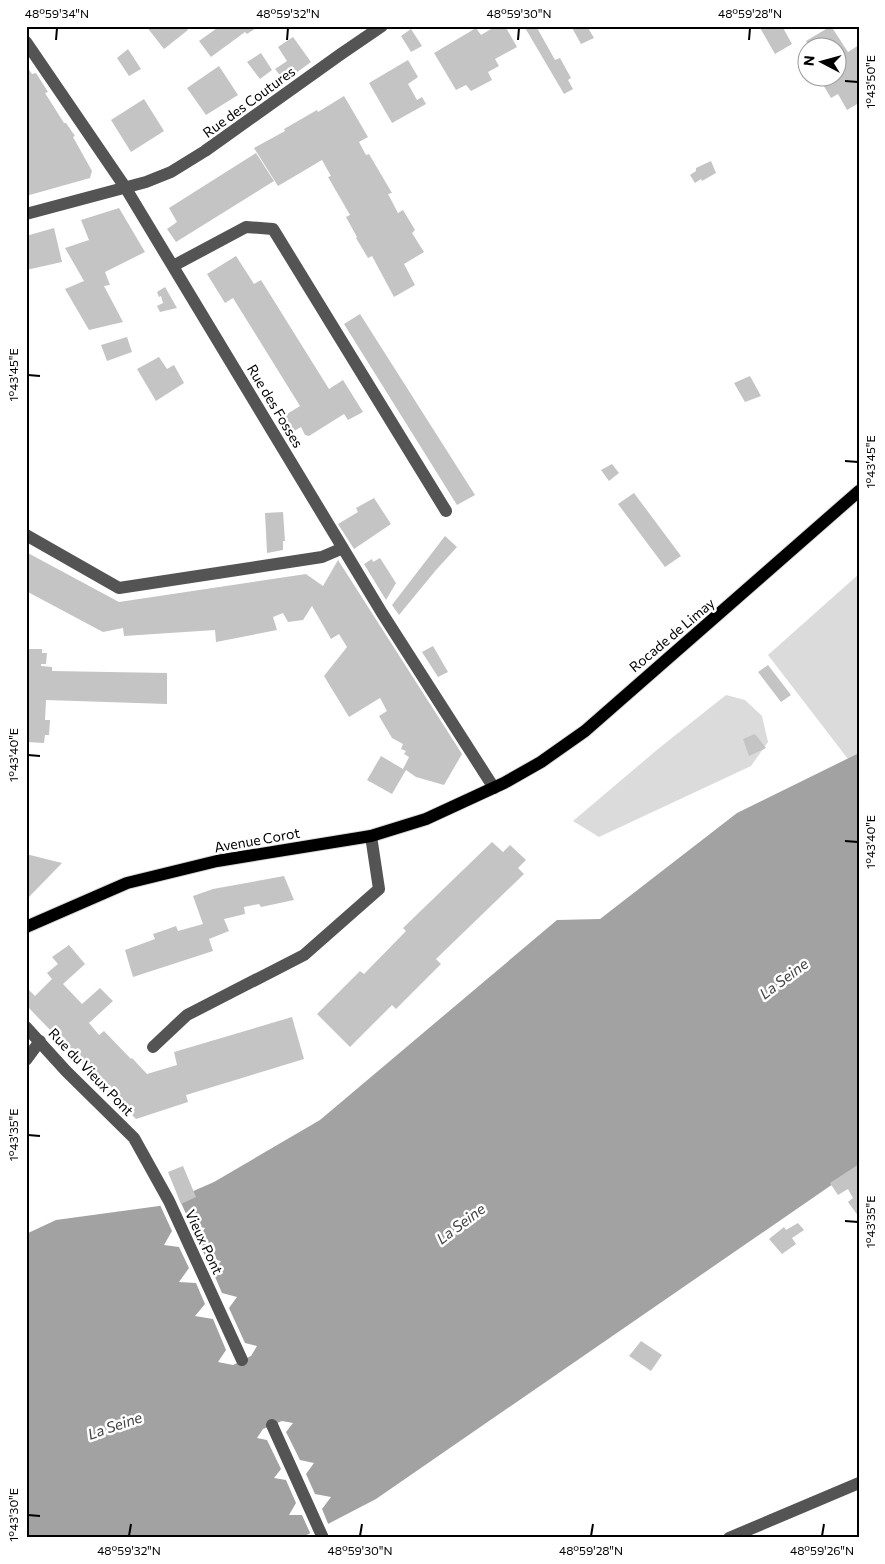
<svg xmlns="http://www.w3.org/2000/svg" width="885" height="1564" font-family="Commissioner,sans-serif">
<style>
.green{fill:#dbdbdb}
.water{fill:#a2a2a2}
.pier{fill:#fff}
.building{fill:#c4c4c4}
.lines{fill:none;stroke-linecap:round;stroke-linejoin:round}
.major-casing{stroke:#dbdbdb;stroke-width:14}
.minor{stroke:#545454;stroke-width:12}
.major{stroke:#000;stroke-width:12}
.ticks{fill:none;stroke:#000;stroke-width:2}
.labels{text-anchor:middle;stroke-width:5;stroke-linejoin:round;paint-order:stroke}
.street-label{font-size:14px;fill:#000;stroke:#fff}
.water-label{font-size:15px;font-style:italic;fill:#434343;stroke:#fff}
.neatline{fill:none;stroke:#000;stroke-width:2}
.ticks-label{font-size:12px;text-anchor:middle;fill:#000}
</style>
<rect width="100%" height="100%" fill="#fff"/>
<path class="green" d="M859,574V753L848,759L768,655Z
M726,695L745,700L762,716L768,742L751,766L599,837L573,821L658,749Z"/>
<path class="water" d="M859,753V1166L376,1499L301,1538H26V1234L56,1220L159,1206L214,1182L320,1120L557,920L600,919L737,813Z"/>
<path class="pier" d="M178,1196L191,1225L205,1228L197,1239L206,1258L221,1261L213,1272L222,1293L237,1297L229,1308L245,1343L257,1346L251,1356L233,1365L218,1362L226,1350L213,1319L195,1316L205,1304L196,1283L179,1282L189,1268L179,1247L164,1245L172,1231L160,1205Z
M282,1421L293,1423L286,1432L300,1460L314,1463L306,1474L315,1494L331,1497L322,1509L329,1526L311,1535L302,1515H289L296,1503L286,1480L274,1478L281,1469L267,1440L257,1438L263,1429Z"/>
<path class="building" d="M146,26H185L188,30L164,49Z
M220,26H259L247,34L245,32L211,57L199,41Z
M496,26H505L517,47L495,59L499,66L488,72L492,80L471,91L466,85L456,90L434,53L476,28L481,35Z
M524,26H536L555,60L560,58L571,78L568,80L573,89L564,94Z
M571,26H587L594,38L581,44Z
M759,26H782L792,44L775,54Z
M831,26L848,52L859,45V103L847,110L838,94L831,98L819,78H838V48H810L806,41Z
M411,29L422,46L411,52L401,36Z
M293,37L311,62L296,73L294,70L282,78L275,69L287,61L278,47Z
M128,49L141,69L129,76L117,58Z
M261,53L272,70L260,79L247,62Z
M408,60L418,77L408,84L417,100L422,97L426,104L392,123L369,83Z
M26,65L32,74L36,73L48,92L45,93L64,123H66L75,136L73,137L92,171L90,178L26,196Z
M219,66L238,95L206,115L187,88Z
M344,96L368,137L359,142L366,155L369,154L392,193L388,194L398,213L403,210L415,230L412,233L424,252L404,264L415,285L394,297L372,256L368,258L356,238L357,237L346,217L350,215L328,177L331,176L322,160L278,186L254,148L285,131L284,129L317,110L318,112Z
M144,99L164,131L131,152L111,120Z
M256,153L274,181L176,242L167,229L177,222L169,208Z
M711,161L716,173L702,181L701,179L695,183L690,175L696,171V168Z
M119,208L145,252L105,272L110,285L104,286L123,322L89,330L65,289L84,281L65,248L89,240L81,220Z
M54,228L62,262L26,270V236Z
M236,256L254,284L261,280L329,389L343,380L363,412L348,420L344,414L309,436L305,435L301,427L287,435L277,420L300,406L233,298L225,303L207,274Z
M165,287L177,308L160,312L157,306L163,303L161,296L159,297L157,292Z
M360,314L475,495L457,505L344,324Z
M127,337L132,352L107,361L101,345Z
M159,357L167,369L174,365L184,383L156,401L137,369Z
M750,376L761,396L745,402L734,383Z
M612,464L619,473L609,481L601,470Z
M634,493L681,556L665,567L618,504Z
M374,498L391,524L354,549L338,524L358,512L356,508Z
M283,512L285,541H283V550L267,553L265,513Z
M445,536L457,547L436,570L399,615L392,605Z
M26,552L119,602L306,574L323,586L338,560L462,754L444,785L416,777L406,770L392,794L367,780L381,756L403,769L409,757L404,754L406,751L401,749L403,744L392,738L379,716L387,711L380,698L349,717L324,676L347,647L339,634L331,639L312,606L303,620L288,622L283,613L273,617L277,630L216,642L215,630L124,636L123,628L103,632L26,591Z
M380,558L396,583L386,600L364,564L372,559L373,562Z
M433,646L448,672L438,677L422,652Z
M26,649H42V653H47L46,664H41V666L52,667V671L167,673V704L46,700L45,720H50L49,735H45L44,743L26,742Z
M768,665L791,695L781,702L758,672Z
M755,734L766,748L749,756L743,739Z
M492,842L503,852L510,845L526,860L518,868L524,874L436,959L441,964L396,1009L392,1005L350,1047L317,1014L360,971L364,974L406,931L403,928Z
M26,854L62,863L29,897H26Z
M284,876L294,900L261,907L259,904L244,907L245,914L224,919L229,931L209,939L213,951L133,977L125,950L155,939L153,934L165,930L176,926L178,931L203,924L193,896L213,889Z
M69,945L85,964L63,984L82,1004L100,988L113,1001L89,1023L99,1035L104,1031L131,1059L132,1058L147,1074L177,1065L174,1052L292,1017L304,1059L186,1095L188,1102L136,1119L26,1005V987L35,996L52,979L47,973L58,964L52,957Z
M859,1164V1217L848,1202L853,1198L848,1189L838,1195L830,1183Z
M183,1166L196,1197L181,1204L168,1172Z
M798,1223L804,1230L792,1238L796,1244L782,1254L769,1239L784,1227L786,1230Z
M641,1341L662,1355L651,1371L629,1356Z"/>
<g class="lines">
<g class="major-casing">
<path id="major" d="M26,927L127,883L217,861L371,836L426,819L504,783L541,762L585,731L859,491"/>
</g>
<path class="minor" d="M26,42L125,187L382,613L494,788
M26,214L146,182L171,172L205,151L341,54L382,26
M173,266L246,227L273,229L446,511
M26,535L119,588L322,557L343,548
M26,1027L66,1071L134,1138L169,1201L242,1360
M153,1047L187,1015L304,955L379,889L371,836
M26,1060L40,1041
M272,1425L323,1538
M729,1538L859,1483"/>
<use href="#major" class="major"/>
</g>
<path class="ticks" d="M56,40L57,28M287,40L288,28M518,40L519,28M749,40L750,28M845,81L858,82M28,375L40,376M845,461L858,462M28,755L40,756M845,841L858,842M28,1135L40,1136M845,1221L858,1222M28,1515L40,1516M129,1536L131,1524M360,1536L362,1524M591,1536L593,1524M822,1536L824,1524"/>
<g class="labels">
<g class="street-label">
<text transform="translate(249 102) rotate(-36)" y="5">Rue des Coutures</text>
<text transform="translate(275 406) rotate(59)" y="5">Rue des Fosses</text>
<text transform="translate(672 635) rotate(-40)" y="5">Rocade de Limay</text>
<text transform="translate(257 840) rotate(-10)" y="5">Avenue Corot</text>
<text transform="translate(91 1072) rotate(46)" y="5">Rue du Vieux Pont</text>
<text transform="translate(204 1242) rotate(65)" y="5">Vieux Pont</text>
</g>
<g class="water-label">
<text transform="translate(784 979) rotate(-37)" y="5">La Seine</text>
<text transform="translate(461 1224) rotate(-37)" y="5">La Seine</text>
<text transform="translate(115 1426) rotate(-19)" y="5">La Seine</text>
</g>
</g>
<rect width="885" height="1564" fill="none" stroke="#ffffff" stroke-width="55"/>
<g transform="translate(822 62) rotate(276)"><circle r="24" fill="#ffffff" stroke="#999999"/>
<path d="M0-4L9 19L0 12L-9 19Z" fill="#000000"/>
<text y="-8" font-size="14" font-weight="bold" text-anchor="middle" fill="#000000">N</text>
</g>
<rect x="28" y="28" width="830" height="1508" class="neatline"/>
<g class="ticks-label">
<text x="57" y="18">48°59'34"N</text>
<text x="288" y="18">48°59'32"N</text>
<text x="519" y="18">48°59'30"N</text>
<text x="750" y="18">48°59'28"N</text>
<text transform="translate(871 82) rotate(-90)" y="4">1°43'50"E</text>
<text transform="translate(14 375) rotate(-90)" y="4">1°43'45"E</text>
<text transform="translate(871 462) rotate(-90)" y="4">1°43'45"E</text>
<text transform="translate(14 755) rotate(-90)" y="4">1°43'40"E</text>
<text transform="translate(871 842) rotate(-90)" y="4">1°43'40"E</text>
<text transform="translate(14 1135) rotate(-90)" y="4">1°43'35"E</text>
<text transform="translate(871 1222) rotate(-90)" y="4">1°43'35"E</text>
<text transform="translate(14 1515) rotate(-90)" y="4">1°43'30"E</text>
<text x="129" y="1555">48°59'32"N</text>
<text x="360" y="1555">48°59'30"N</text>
<text x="591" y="1555">48°59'28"N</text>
<text x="822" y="1555">48°59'26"N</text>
</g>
</svg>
